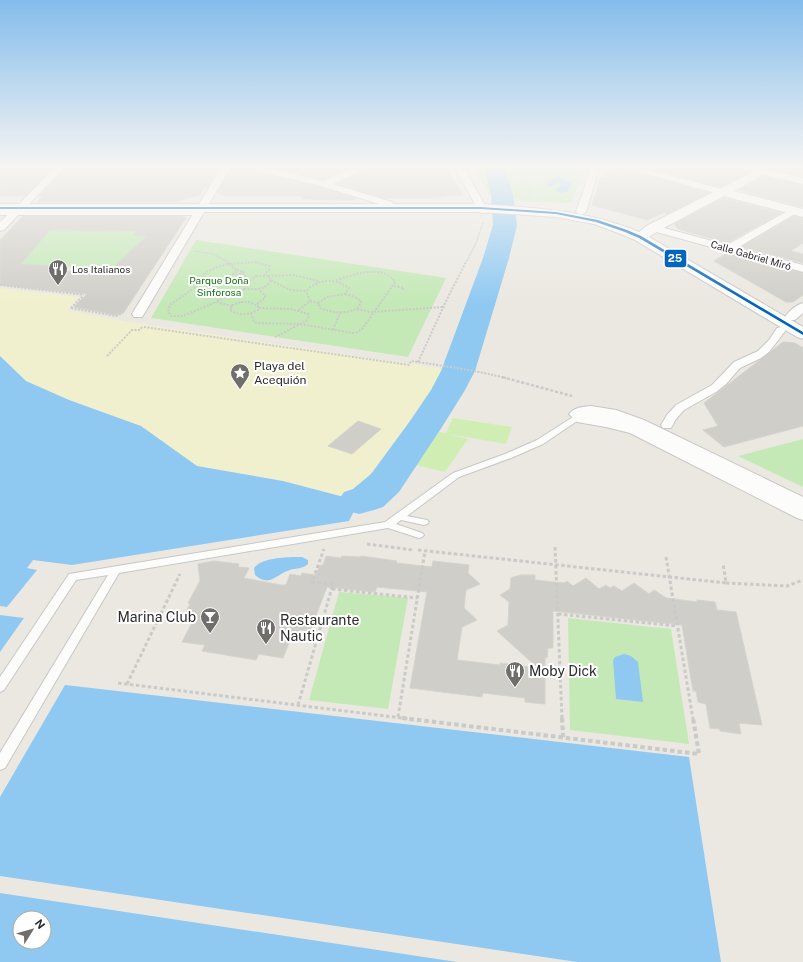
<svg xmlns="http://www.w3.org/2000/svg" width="803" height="962" font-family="'Public Sans',sans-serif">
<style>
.green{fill:#c4e9b7}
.sand{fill:#f1f0ce}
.pitch{fill:#d0eeb4}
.water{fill:#8fc9f2;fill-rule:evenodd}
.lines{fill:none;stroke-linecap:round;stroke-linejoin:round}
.river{fill:#8fc9f2;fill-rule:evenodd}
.building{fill:#d0cec8;stroke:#d5d3cd;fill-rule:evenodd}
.service-casing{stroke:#c8c7c7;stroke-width:2}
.pedestrian-casing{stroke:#c8c7c7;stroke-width:2}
.minor-casing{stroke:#c8c7c7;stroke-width:2}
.tertiary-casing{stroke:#c8c7c7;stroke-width:2}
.path-far4{stroke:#cacac9;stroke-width:1.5;stroke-dasharray:1.5 1;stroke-linecap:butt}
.path-far3{stroke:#cacac9;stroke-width:2;stroke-dasharray:2 1.5;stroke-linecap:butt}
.path-far2{stroke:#cacac9;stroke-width:2.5;stroke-dasharray:3 2;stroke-linecap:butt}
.path-far1{stroke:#cacac9;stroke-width:3;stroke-dasharray:3.5 2.5;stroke-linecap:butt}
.path{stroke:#cacac9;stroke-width:4;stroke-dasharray:4.5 3;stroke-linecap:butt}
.service{fill:#fcfcfa;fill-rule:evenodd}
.pedestrian{fill:#fcfcfa;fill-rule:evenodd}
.minor{fill:#fcfcfa;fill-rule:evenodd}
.tertiary{fill:#fcfcfa;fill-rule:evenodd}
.bus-1-casing{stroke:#fff;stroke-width:3}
.bus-1{fill:#0065bd;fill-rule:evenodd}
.labels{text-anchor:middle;stroke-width:4;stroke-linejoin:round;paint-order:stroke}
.far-street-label{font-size:10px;fill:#2c2c2c;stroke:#fff}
.far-poi-label{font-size:10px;fill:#2c2c2c;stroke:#fff;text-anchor:start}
.far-park-label{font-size:10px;fill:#197114;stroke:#fff}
.poi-label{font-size:12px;fill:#2c2c2c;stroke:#fff;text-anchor:start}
.near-poi-label{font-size:14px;fill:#2c2c2c;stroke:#fff;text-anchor:start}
.line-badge{stroke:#fff;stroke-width:1.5}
.badge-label{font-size:11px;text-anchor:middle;font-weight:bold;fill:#fff}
</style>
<rect width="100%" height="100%" fill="#ebe8e1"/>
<path class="green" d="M473,168H585L571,203L524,201L490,195Z
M50,230L137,231L134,235L145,236L111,270L30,264L27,265H20Z
M196,240L446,278L408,357L151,318Z
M803,439V487L738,456Z
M339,592L408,598L388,709L309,700Z
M568,618L671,629L689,744L570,730Z"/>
<path class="sand" d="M0,288L79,297L67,310L123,321L443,369L416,424L365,485L358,487L359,501L283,481L197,466L141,426L69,400L26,381L0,356Z"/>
<path class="pitch" d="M453,418L512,427L506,444L449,434L468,439L445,472L415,465L439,432L446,433Z"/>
<path class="water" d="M559,177L572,183L568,191L563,193L555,191L561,185L558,183L551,187L547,186V183L552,179Z
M0,356L26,381L69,400L141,426L197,466L283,481L359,501L349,521L72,565L33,560L27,568L37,570L7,607L0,606Z
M292,557H302L308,560V564C303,569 296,568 290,570C276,574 270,588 255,575L254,568C262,558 280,558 292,557Z
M0,615L24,618L0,652Z
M624,654L631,656L638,662L643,702L616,699L613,660L615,657Z
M65,685L689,757L721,962H577L0,876V797Z
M0,893L457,962H0ZM20,918H44V942H20Z"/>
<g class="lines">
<path class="river" d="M484,168H504L513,194L517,225L509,258L475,371L465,390L442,427L399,492L383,507L374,510L359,514L344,510L338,501L344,492L353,489L371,474L410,421L431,390L441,371L483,258L493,225L491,194Z"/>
</g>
<path class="building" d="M219,168L207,188L205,187L200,195L174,202H37L43,196H39L65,169Z
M231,168H251L253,171L321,187L356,198L353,200H334L302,199V196H225L217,192Z
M277,168H349L323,179Z
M367,168H446L463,195L440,196V198H383L337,184Z
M613,168H623L709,193L666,214L665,212L647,220L592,205L600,179Z
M647,168H742L744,171L749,173L720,187Z
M776,168H803V176L775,170Z
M0,169H52L25,196H0Z
M764,176L803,185V207L738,190Z
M724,198L781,213L727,243L678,229L674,224Z
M23,216H183L186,218L124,312L116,315L74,307L87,294L0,285V240ZM50,230L137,231L133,235L146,236L106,274L52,270L57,266L21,264Z
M794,216L803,218V243L791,251L803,254V263L741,247Z
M727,253L803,273V295L793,302H786L714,261Z
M783,342L795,343L803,348V426L724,447L703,430L718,426L704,403Z
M358,421L381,429L352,454L328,446Z
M326,556L341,558L342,556L360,557L361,556L397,561L396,563L432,567L433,561L469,565L468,573L480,584L466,590L464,608L477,620L462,627L457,660L500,665V663L538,668L497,631L508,625L509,602L500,595L510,589L511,578L520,575H535V580L564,583L567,581L573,586L586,578L599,589L606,585L610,588L614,586L622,591L634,583L649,594L654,590L666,598L697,602V600L715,602L717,610L736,612L762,725L739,723L741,734L720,731V729L710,728L706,704L698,702L696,691H693L682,625L553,611V648H548L547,658H545V704L525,702V698L483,693L482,697L410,688L427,592L377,587L375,592L327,587L310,631L300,630L298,635H292L283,658L259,654L256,660L202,651L205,645L182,642L194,619H190L192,613L186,612L190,604L188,603L200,581L198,564L214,561L239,564L238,567L249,568L244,578L281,585H286L290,574L301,576L302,573L316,575L320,565H323Z"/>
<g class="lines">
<g class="service-casing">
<path id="service" d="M0,211H199L202,213L199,215H0Z
M576,415H582L583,417L543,444L511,458L459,477L407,516L427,520L429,522L427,524L424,525L401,520L396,524L422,533L424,535L422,537L419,538L388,528L119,573L5,768L0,770V753L108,575L76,580L4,690L0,692V677L69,574L385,522L453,473L505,454L537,440Z"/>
</g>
<g class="pedestrian-casing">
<path id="pedestrian" d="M781,327L786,330L769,352L761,358L740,368L726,384L716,392L684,410L676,419L671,428H663L661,425L667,415L676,405L712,385L734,362L758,351L769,340L777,328Z"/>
</g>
<g class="minor-casing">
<path id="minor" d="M55,168H64L27,206L24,207L23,210L4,230L0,231V222L17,206L20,205L21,202Z
M221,168H230L144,314L142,317H134L132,314Z
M252,168H269L323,181L354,168H366L333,184L392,202L394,204L392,206H386L321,186L253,170Z
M455,168H464L488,211L486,213H480Z
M591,168H599L586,212L581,215L576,212Z
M624,168H640L726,190L728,192L723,195Z
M743,168H760L803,178V184L744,170Z
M795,207L800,210L798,212L737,248L803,265V272L649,230L648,228L653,225L727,245Z
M803,303V313L795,320H787L785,317C789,311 796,305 803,303Z
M591,406L616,410L644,420L803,497V520L797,518L630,433L606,427L577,422L569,414C574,407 583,407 591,406Z"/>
</g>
<g class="tertiary-casing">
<path id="tertiary" d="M761,168H775L734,191L803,209V217L724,196L658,231L649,237L803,327V339L797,337L635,240L621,234L594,224L556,217L481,212H0V204H481C536,208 587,210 639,232L648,225Z"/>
</g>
<path class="path-far4" d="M521,168L531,196
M534,168L536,170L577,174
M0,169H37
M75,169H208
M194,251L213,254L226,261
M467,261L476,243L483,223"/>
<path class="path-far3" d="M225,260L229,264L255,262L269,266V270L264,275
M237,270L244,272L238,275L233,274Z
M241,274L250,279
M256,276H268L271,280C265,291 256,289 245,289L248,282Z
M268,276L293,275L318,281
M271,280L290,290L306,291C319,278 334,278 349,288L345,294
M0,285L84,295
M394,286L404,288L402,291
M345,294L355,297L361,301L359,307C347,315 333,313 320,308L318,303L327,297Z
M217,301L233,292L245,289
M310,301L318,303
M241,302H249L258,306V310C249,315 239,316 230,310L233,305Z
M257,304L265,298V295L259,290
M232,306L216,302L183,316H171L168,312L170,305L194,288L205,273L217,267L229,264L237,270
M71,308L116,316L123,313
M71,308L83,296
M259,308L291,309L308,314L309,316L306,321L275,337
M357,309L371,312L444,307
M299,310L310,301L306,291
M251,313L254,322L257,323L300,324L353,333L358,332L363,328L395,282C382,263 352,275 335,281
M144,327L409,365L411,361C443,366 474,370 506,378
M333,330L340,313
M107,356L132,330H140L142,327
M418,362L449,295L467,260"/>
<path class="path-far2" d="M502,377L572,396"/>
<path class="path-far1" d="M367,544L413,550
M555,547L562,719
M418,550L726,583L723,563
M666,557L693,719
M726,583L787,586L803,580
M332,589L417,598
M558,614L677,626
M118,683L410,719
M127,684L180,574
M298,705L333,584L312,582L324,549
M398,717L425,551"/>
<path class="path" d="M402,718L699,754L693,718
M562,718L563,737"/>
<use href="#service" class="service"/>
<use href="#pedestrian" class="pedestrian"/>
<use href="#minor" class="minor"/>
<use href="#tertiary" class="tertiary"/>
<g class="bus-1-casing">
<path id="bus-1" d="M0,207H481L556,212L598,220L627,230L641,236L803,332V335L639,238L625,232L596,222L556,214L481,209H0Z"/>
</g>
<use href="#bus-1" class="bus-1"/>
</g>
<linearGradient id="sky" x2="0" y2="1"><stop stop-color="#84bcec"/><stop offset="0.55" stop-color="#f6f5f2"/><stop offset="1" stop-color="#f6f5f2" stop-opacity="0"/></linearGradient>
<rect width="803" height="303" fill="url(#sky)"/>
<defs>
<g id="restaurant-pin" transform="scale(1)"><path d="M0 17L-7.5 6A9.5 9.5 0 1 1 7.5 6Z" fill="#6f6e6b" stroke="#fff"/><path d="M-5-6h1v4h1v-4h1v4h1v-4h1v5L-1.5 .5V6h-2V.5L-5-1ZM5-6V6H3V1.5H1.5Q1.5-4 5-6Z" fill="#fff"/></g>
<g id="sight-pin" transform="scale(1)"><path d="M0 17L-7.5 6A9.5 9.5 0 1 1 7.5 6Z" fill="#6f6e6b" stroke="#fff"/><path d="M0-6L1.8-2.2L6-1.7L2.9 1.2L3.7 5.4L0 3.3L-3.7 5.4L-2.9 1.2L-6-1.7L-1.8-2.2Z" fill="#fff"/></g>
<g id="bar-pin" transform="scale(1)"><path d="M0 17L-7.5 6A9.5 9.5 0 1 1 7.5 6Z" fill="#6f6e6b" stroke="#fff"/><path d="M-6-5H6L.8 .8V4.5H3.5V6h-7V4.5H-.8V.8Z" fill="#fff"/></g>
</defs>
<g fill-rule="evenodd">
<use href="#restaurant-pin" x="58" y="269"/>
<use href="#sight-pin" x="240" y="373"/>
<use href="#bar-pin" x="210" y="617"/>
<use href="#restaurant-pin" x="266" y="628"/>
<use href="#restaurant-pin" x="515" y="671"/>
</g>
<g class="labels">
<g class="far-street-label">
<text transform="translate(751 255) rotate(16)" y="4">Calle Gabriel Miró</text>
</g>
<g class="far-poi-label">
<text x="72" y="273">Los Italianos</text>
</g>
<g class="far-park-label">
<text x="219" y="284">Parque Doña<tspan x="219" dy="12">Sinforosa</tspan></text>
</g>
<g class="poi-label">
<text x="254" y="370">Playa del<tspan x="254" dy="14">Acequión</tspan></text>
</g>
<g class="near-poi-label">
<text x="196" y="622" text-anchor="end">Marina Club</text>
<text x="280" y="625">Restaurante<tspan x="280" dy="16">Nautic</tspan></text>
<text x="529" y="676">Moby Dick</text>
</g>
</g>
<rect class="line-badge" x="664" y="249" width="23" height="19" rx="4" fill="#0065bd"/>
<g class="badge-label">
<text x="675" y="262">25</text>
</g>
<g transform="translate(32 930) rotate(53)"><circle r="19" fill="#ffffff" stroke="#ababab"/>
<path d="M0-3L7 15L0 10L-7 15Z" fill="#6f6e6b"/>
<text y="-6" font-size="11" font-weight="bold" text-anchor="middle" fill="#2c2c2c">N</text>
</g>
</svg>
